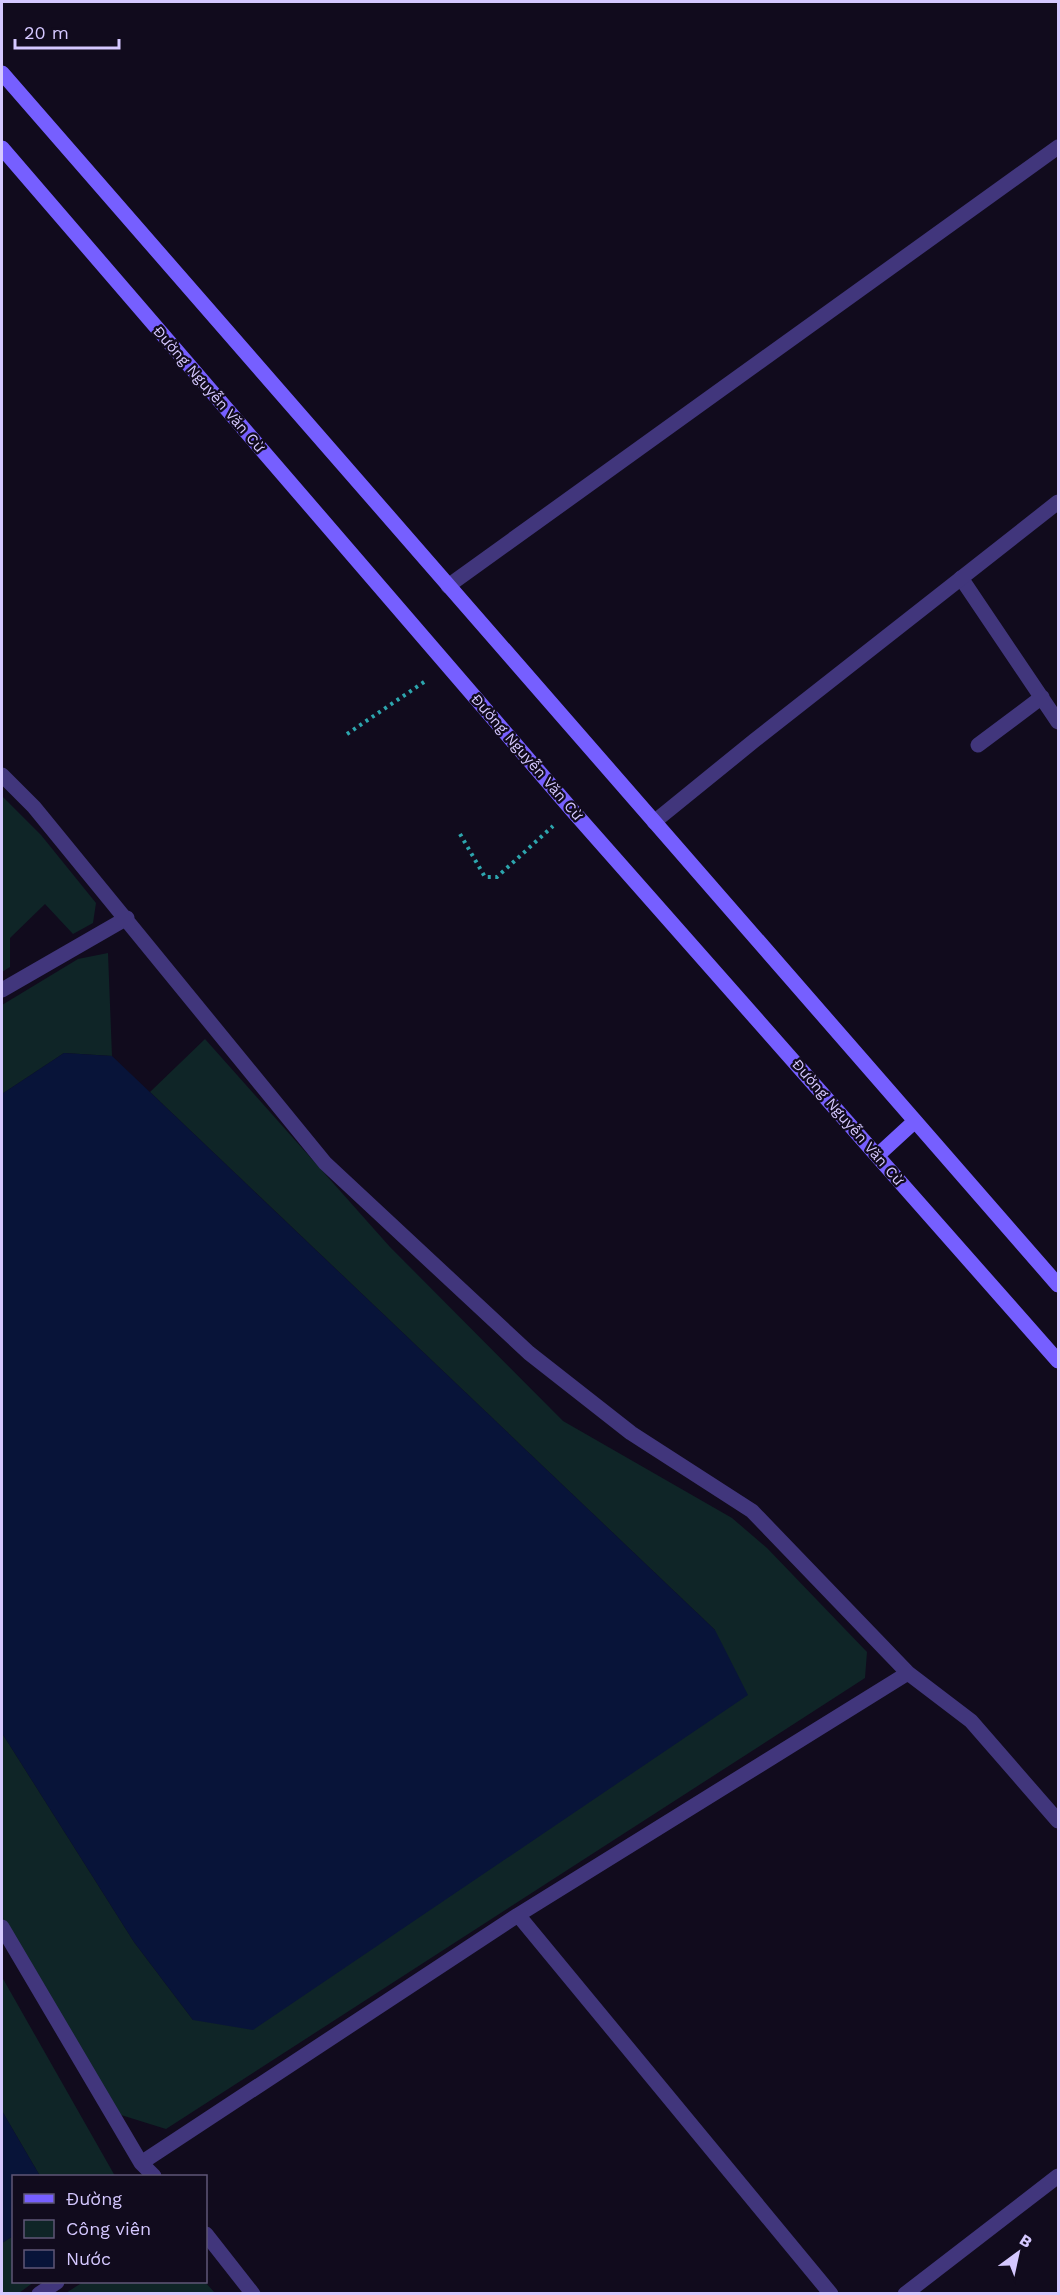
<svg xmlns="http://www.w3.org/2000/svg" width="1060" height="2295" font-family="'Work Sans',sans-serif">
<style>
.green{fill:#0f2527}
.water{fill:#081439}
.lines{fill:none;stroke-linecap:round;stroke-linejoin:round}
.path{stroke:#2da6ae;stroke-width:4;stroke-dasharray:3 4.5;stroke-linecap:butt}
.lane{stroke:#41367c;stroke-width:15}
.street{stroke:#41367c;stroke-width:15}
.secondary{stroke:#765fff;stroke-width:15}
.labels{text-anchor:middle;stroke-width:4.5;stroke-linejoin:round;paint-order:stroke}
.street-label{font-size:15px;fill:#d5c8ff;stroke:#110b1d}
</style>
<rect width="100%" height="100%" fill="#110b1d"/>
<path class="green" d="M2,796L41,835L96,903L93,923L73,934L45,904L10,938V967L2,972Z
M108,953L112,1056L64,1053L2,1094V1005L78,959Z
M205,1039L390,1247L563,1421L732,1518L767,1548L867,1652L865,1678L166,2129L121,2115L2,1917V1733L134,1942L193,2020L715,1630L150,1092Z
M2,1977L115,2176H40L2,2111Z
M13,2236L14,2282H34L19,2293L2,2294V2243Z
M83,2282H205L215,2293H66Z"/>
<path class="water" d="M64,1053L112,1056L715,1630L748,1695L253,2030L193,2020L134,1942L2,1733V1094Z
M2,2111L40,2176H14L13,2236L2,2243Z"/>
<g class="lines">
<path class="path" d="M347,734L427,680
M460,834L485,877H497L553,826"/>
<path class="lane" d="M961,578L1058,722
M978,745L1042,697
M2,775L34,807L325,1163L529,1353L631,1433L752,1511L908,1673L971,1721L1058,1821
M2,990L127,918
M518,1915L831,2294
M2,1927L141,2163L154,2176
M141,2163L518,1915L908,1673
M206,2234L253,2294
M39,2294L57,2282
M905,2294L1058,2176"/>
<path class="street" d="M448,586L1058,147
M654,822L755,740L1058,502"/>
<path class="secondary" d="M2,73L1058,1285
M2,148L572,810L1058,1361
M878,1155L915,1121"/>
</g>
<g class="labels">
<g class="street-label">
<text transform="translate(209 389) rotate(49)" y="5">Đường Nguyễn Văn Cừ</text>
<text transform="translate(527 757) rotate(49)" y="5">Đường Nguyễn Văn Cừ</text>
<text transform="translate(848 1122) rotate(49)" y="5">Đường Nguyễn Văn Cừ</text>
</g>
</g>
<rect width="1060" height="2295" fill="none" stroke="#d5c8ff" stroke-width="6"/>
<rect x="12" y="2175" width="195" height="108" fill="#110b1d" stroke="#5f5777" stroke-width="1.5"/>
<rect x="24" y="2194" width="30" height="9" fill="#765fff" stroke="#5f5777" stroke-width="1.5"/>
<text x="66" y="2205" font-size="18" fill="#d5c8ff">Đường</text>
<rect x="24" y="2220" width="30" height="18" fill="#0f2527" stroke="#5f5777" stroke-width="1.5"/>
<text x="66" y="2235" font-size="18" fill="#d5c8ff">Công viên</text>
<rect x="24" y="2250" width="30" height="18" fill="#081439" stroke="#5f5777" stroke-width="1.5"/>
<text x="66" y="2265" font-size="18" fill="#d5c8ff">Nước</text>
<g transform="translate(1018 2253) rotate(33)" stroke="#110b1d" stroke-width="4.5" paint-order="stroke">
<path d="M0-4.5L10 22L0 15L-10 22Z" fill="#d5c8ff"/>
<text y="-9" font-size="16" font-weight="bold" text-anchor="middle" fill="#d5c8ff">B</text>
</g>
<path d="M15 39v9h104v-9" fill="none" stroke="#d5c8ff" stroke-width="3"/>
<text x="24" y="39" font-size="18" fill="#d5c8ff" stroke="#110b1d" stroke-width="4.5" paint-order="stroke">20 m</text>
</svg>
